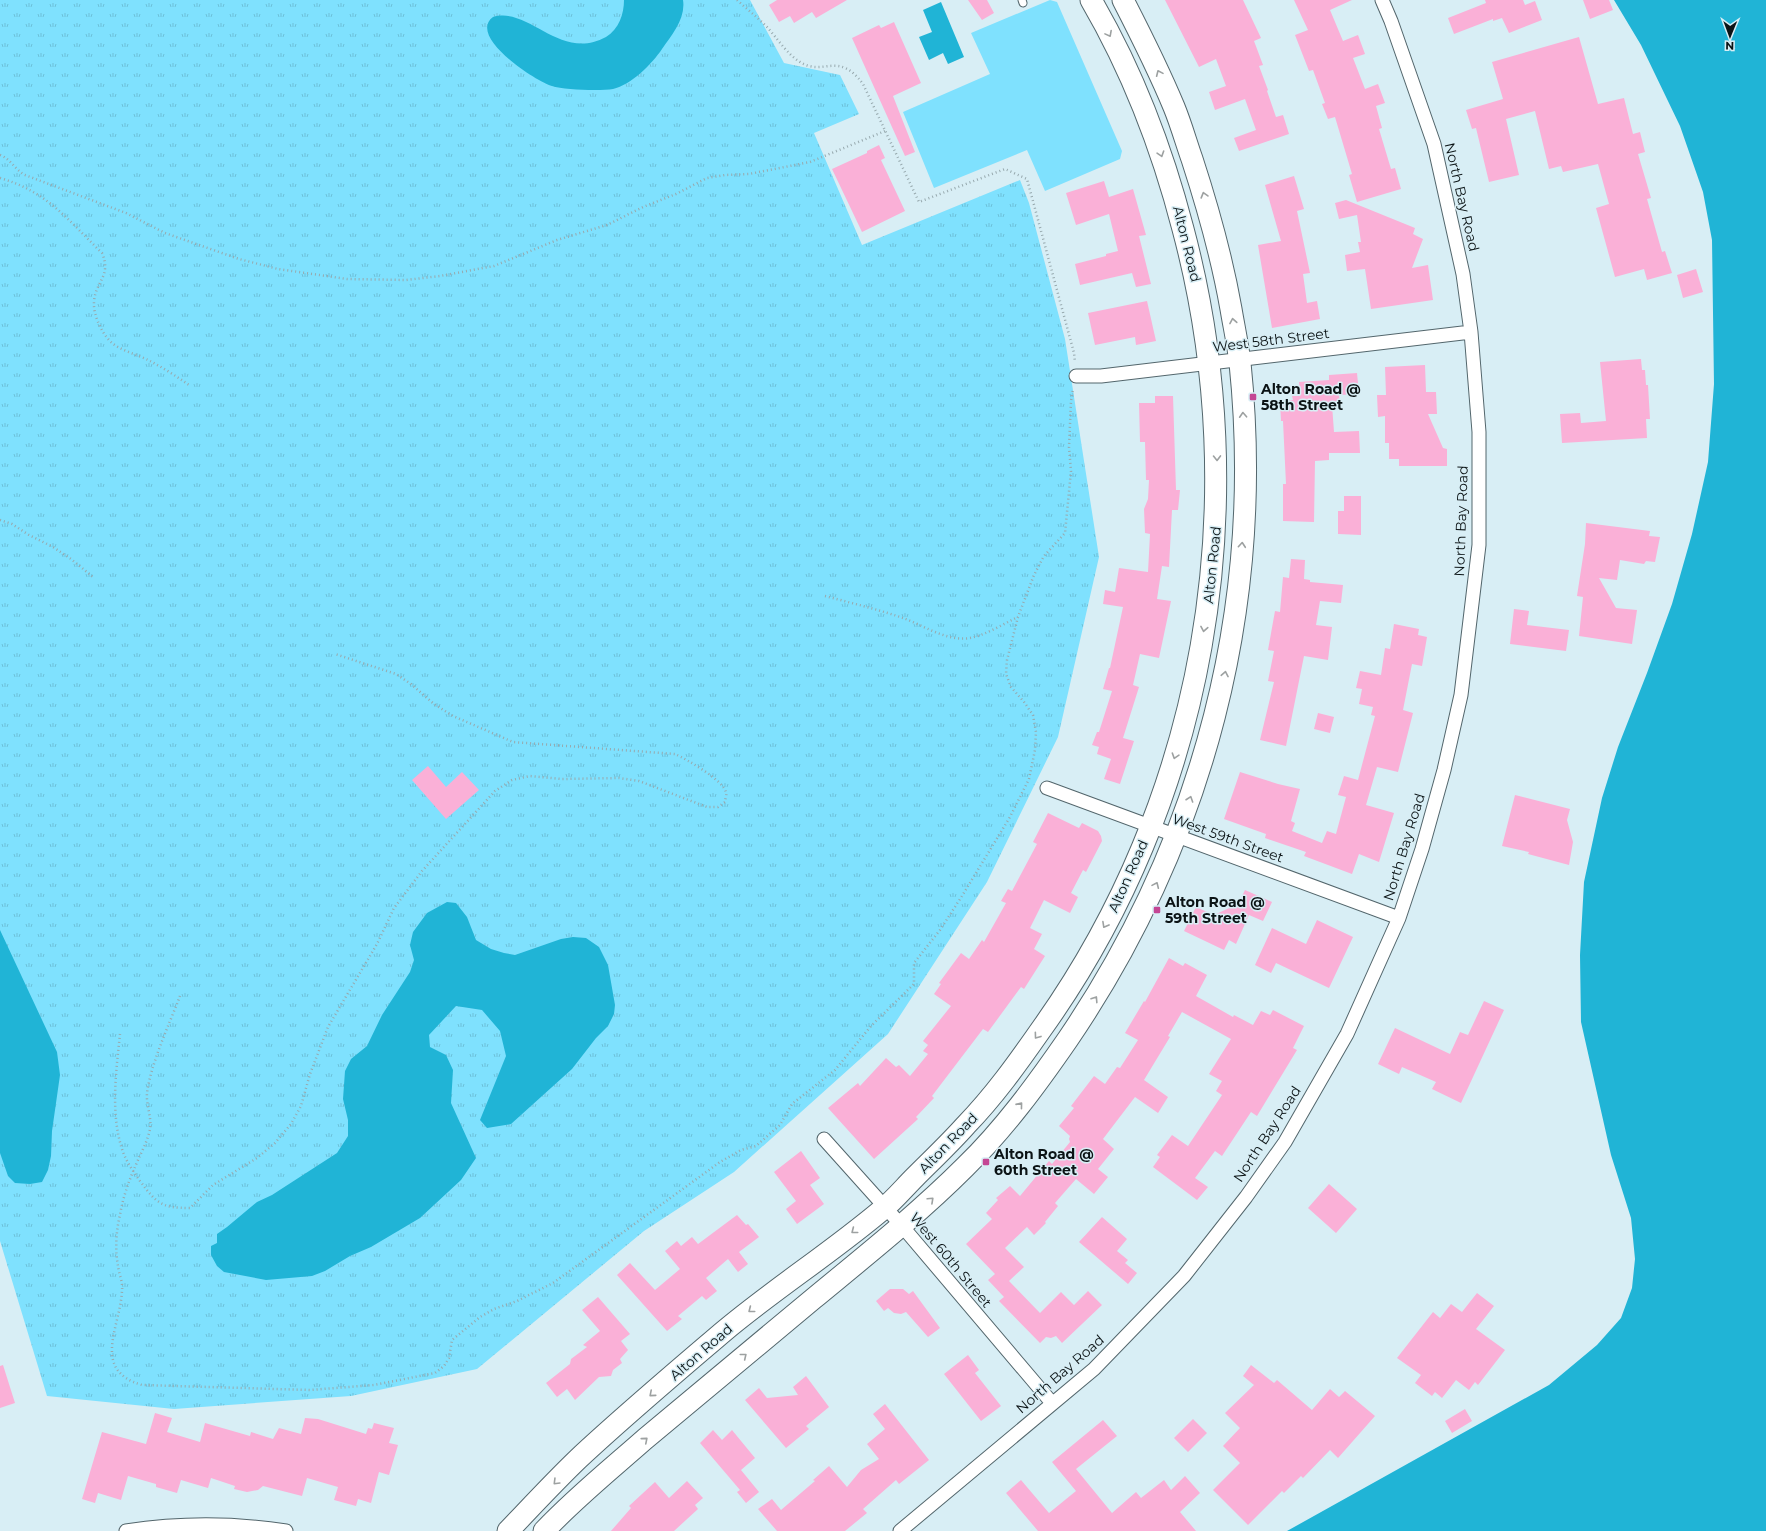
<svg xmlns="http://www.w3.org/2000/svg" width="1766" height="1531" font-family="Montserrat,sans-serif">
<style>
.grass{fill:url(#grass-tufts)}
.garden{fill:#7fe1fe}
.water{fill:#20b4d6}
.building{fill:#fab0d7}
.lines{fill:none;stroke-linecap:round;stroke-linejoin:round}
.lane-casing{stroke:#53666c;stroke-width:9}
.street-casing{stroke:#53666c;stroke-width:15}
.primary-casing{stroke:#53666c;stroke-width:23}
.path{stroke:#97a9ae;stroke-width:2.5;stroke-dasharray:1 3;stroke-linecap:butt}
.lane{stroke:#fff;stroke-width:7}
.street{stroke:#fff;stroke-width:13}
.primary{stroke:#fff;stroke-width:21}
.oneway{stroke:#9da1a1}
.poi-dot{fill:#c44694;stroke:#d8eef5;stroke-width:1.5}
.labels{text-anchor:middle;stroke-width:3;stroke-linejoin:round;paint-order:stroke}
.street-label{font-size:14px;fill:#0b1315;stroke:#d8eef5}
.poi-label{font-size:14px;font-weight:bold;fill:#0b1315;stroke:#d8eef5;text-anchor:start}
</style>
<defs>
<pattern id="grass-tufts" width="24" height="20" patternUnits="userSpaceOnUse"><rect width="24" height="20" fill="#7fe1fe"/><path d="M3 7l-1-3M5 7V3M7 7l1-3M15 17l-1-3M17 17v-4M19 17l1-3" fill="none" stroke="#6cc0d9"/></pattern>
</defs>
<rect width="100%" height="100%" fill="#d8eef5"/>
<path class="grass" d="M0,0H750L784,63L840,75L859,114L814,133L862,245L1020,180L1029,203L1065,339L1099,557L1058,737L987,882L888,1034L734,1172L644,1231L477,1369L351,1396L174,1409L47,1396L0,1241Z"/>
<path class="garden" d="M1050,0L1057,2L1122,151L1120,159L1045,191L1027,150L934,188L903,112L990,74L971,33Z"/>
<path class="water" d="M624,0H683C686,18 672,35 662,49C652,64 631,85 613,89C601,91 564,90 552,86C535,81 467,36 493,17C529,6 560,62 606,37C619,29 624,14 624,0Z
M1614,0H1766V1531H1287L1549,1385L1597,1345L1621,1318L1632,1288L1635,1259L1631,1218L1611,1155L1581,1022L1580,955L1584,882L1602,798L1618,747L1647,673L1672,604L1692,534L1708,462L1714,384L1712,240L1703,192L1680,126L1641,45Z
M941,2L964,57L948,64L943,53L929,60L919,37L932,32L923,10Z
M447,902L456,903L467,917L476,940L491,949L504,953L515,955L561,939L573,937L586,938L599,947L608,965L615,1005L614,1014L608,1026L596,1038L572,1069L511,1124L487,1128L480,1120L506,1056L500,1031L482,1010L456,1006L429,1035L430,1047L446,1055L453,1070L451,1103L476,1158L461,1180L420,1218L371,1247L350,1256L325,1271L312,1276L266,1280L224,1272L217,1266L211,1255V1246L217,1243V1234L227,1227L257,1202L272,1195L337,1153L348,1136V1120L343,1099L345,1071L351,1059L367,1046L382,1015L410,972L414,960L410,945L413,932L427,913Z
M0,930L57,1052L60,1075L52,1131L51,1156L48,1170L42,1182L30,1184L15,1183L8,1176L0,1153Z"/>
<path class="building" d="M777,0H847L816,18L812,12L794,23L790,16L779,22L769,5Z
M968,0H987L994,13L982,20Z
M1165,0H1243L1261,38L1254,41L1263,65L1259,66L1268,90L1267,91L1276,117L1283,115L1289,134L1239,151L1234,138L1256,130L1245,99L1215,110L1209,92L1226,86L1216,59L1199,67Z
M1294,0H1352L1330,10L1343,41L1358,35L1365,54L1353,58L1365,89L1378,84L1385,103L1376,106L1382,128L1379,129L1391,169L1395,168L1401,189L1357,202L1349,175L1352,174L1335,117L1328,119L1322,104L1325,103L1313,70L1309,71L1295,35L1308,30Z
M1485,0H1523L1525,5L1535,1L1542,20L1509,33L1502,18L1493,21V19L1454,34L1448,18L1486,3Z
M1583,0H1609L1613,10L1590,19Z
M894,22L921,83L893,96L915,152L905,156L852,38L879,25L881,28Z
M1579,37L1598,104L1624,98L1633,134L1640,132L1645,152L1638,154L1651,198L1647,199L1662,252L1665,251L1672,273L1647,280L1644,269L1615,277L1596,208L1609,204L1598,164L1563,172L1561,166L1549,169L1535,111L1506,119L1519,175L1489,182L1476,128L1472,129L1466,110L1503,99L1492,62Z
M879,145L885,158L881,160L905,211L862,232L832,169L867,153V151Z
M1294,176L1304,209L1297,211L1310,273L1303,274L1307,303L1317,301L1320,319L1272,328L1258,245L1281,241L1265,185Z
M1104,181L1109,197L1133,189L1146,235L1139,236L1151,284L1136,287L1132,273L1080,285L1075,264L1106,256V254L1118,251L1109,214L1076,225L1066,193Z
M1346,200L1415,228L1413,234L1423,239L1412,268L1428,265L1433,300L1371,309L1365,269L1347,271L1345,255L1360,252L1358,242H1361L1357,215L1339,219L1335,203Z
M1696,269L1703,292L1683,298L1677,275Z
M1147,301L1156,341L1136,345L1135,337L1095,345L1088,313Z
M1641,359L1642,370H1645L1646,385H1648L1650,419H1646L1647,438L1562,443L1560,414L1580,413L1581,423L1606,421L1600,362Z
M1425,365L1426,392H1436L1437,414H1428L1443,448L1447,449V466H1399V459H1389V443H1385V416L1378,417L1377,395H1386L1385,367Z
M1357,373L1359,394L1339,395L1340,405H1332L1334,432L1359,431L1360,453H1329V460L1315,461L1314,522L1283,521V484H1286L1283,421H1281L1280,401L1293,400L1292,396H1300L1299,382L1329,380V375Z
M1155,396H1173L1176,490H1180L1178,510H1172L1169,567L1162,566L1157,599L1171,601L1159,658L1140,654L1133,685L1139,687L1123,738L1134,741L1120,784L1104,779L1111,759L1097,754L1099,747L1092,745L1097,732H1099L1112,691L1103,689L1109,668H1110L1123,607L1103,604L1105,590L1115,592L1119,568L1148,572L1150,534L1145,533L1144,509L1148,499L1149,480H1146L1145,442H1140L1139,403H1155Z
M1344,496H1361V535L1338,534V511H1344Z
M1586,523L1650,531L1649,536L1660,537L1655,562L1646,561L1644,564L1620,560L1617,580L1599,578L1616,608L1637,610L1632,644L1579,636L1583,597L1577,596L1585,544Z
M1291,559L1305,560L1304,579L1310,580V582L1343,585L1341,603L1320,601L1316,625L1332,627L1328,660L1304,656L1286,746L1260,740L1274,682L1268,681L1274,651L1268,650L1275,611L1280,612L1283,577L1289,578Z
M1514,609L1529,611L1527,625L1569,630L1566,651L1510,644Z
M1394,624L1419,629L1418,635L1427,637L1422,666L1412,664L1403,710L1413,713L1398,772L1377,767L1366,805L1394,813L1379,862L1359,854L1352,874L1304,856L1306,852L1265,838L1266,834L1224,819L1240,772L1278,784L1300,789L1291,821L1295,823L1292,831L1322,843L1327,831L1336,834L1346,797L1338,795L1344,776L1358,780L1375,716L1371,715L1373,707L1359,704L1362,689L1356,688L1360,671L1381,675L1385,648L1390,649Z
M1318,713L1334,717L1330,733L1314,729Z
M428,766L446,787L462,772L479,790L446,819L412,780Z
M1515,795L1570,809L1567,820L1573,842L1569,865L1528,854L1529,852L1502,846Z
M1048,813L1079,828L1082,823L1098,831L1101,836L1102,841L1086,872L1083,870L1071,893L1078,897L1070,913L1044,900L1030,928L1042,934L1034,949L1045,956L1024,989L1021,987L988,1032L983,1029L932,1096L934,1098L916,1117L918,1119L874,1159L828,1108L858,1083L860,1086L886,1058L896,1067L899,1065L910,1076L928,1054L923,1051L928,1045L923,1041L951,1006L934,994L941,984L939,983L961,953L969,959L982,940L984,942L1006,903L1001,901L1008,889L1012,891L1037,844L1033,842Z
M1245,890L1272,902L1263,921L1249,915L1236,944L1229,940L1224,950L1184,931L1196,907L1214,915L1238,904Z
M1317,920L1353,937L1329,988L1276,963L1271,973L1255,965L1272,928L1306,944Z
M1169,958L1183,966L1185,963L1207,975L1196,996L1233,1017L1234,1015L1253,1025L1261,1011L1270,1015L1273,1010L1304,1026L1293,1048L1297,1050L1257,1116L1251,1112L1222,1156L1215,1151L1195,1178L1208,1187L1197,1200L1153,1167L1160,1157L1157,1155L1172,1135L1188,1146L1222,1095L1216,1091L1222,1081L1209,1074L1231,1039L1182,1012L1168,1036L1170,1037L1144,1080L1168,1097L1158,1113L1135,1097L1103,1139L1114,1149L1098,1169L1108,1177L1094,1194L1076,1179L1055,1203L1058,1206L1045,1222L1046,1223L1034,1235L1027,1227L1005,1248L1024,1267L1009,1281L1040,1313L1061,1292L1074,1305L1088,1291L1102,1305L1062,1343L1056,1336L1051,1338L1046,1337L1040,1343L999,1301L1004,1297L988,1280L995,1274L966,1244L992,1219L986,1213L998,1200L996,1198L1010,1186L1020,1196L1049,1161L1052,1164L1070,1142L1069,1139L1070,1136L1059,1126L1074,1108L1071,1106L1094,1076L1105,1084L1117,1067L1120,1068L1138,1040L1125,1033L1144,1001L1145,1002Z
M1484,1001L1504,1010L1461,1103L1432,1089L1436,1082L1402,1067L1399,1074L1378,1064L1395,1028L1450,1054L1460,1032L1468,1035Z
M801,1151L820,1178L810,1185L824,1204L797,1224L786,1209L796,1201L774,1172Z
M1329,1184L1357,1209L1336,1233L1308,1208Z
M737,1215L746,1225L748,1224L759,1237L739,1252L748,1264L738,1272L728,1259L706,1278L717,1291L706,1300L702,1296L678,1316L682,1319L667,1331L617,1275L630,1263L655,1290L680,1269L665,1251L677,1241L681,1246L692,1237L698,1244Z
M1102,1217L1127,1239L1117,1251L1128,1260L1125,1263L1137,1273L1128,1284L1079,1242Z
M890,1289H903L909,1294L913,1291L940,1328L928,1337L906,1312L901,1314L894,1313L888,1308L884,1311L876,1301Z
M1477,1293L1494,1306L1476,1329L1505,1350L1478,1385L1475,1382L1469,1390L1456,1380L1442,1398L1435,1392L1432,1396L1415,1383L1421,1375L1397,1358L1433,1312L1440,1318L1451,1304L1462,1312Z
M598,1297L630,1334L621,1341L628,1350L620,1359L622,1363L613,1370L611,1376L599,1377L575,1400L567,1389L557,1397L546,1383L570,1364L571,1359L587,1347L583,1345L600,1331L582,1310Z
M968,1355L979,1370L975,1373L1001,1406L981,1421L944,1374Z
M3,1365L15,1403L0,1408V1366Z
M1251,1365L1274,1383L1277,1380L1312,1410L1330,1389L1339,1397L1345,1391L1375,1416L1338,1458L1330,1450L1303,1478L1301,1476L1284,1493L1282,1491L1248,1525L1213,1490L1240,1463L1223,1446L1240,1428L1225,1413L1254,1385L1243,1376Z
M806,1376L829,1407L806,1426L809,1429L786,1448L745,1400L759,1388L767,1398L798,1395L793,1387Z
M885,1404L929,1460L899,1484L896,1480L863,1509L867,1513L845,1531H777L758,1509L772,1499L781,1510L815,1481L813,1480L829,1466L847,1487L861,1470L879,1459L867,1444L885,1429L873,1414Z
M1465,1409L1472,1421L1452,1433L1445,1421Z
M155,1413L172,1418L167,1432L200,1442L205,1423L250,1436L251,1432L273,1439L279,1428L301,1434L305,1418L318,1419L366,1434L368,1428L372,1429L374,1423L394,1428L389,1443L398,1445L389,1475L379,1472L371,1503L358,1499L356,1506L334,1500L338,1487L307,1478L302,1496L263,1486L258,1490L247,1492L234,1489L235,1486L211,1478L208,1488L181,1480L177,1493L156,1487V1484L128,1476L121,1500L98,1493L95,1503L82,1499L102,1432L146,1444Z
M1193,1419L1207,1433L1188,1452L1174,1438Z
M1103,1420L1117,1436L1076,1469L1112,1513L1136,1492L1141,1498L1164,1480L1171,1490L1185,1476L1200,1493L1180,1512L1196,1531H1038L1006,1493L1021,1480L1049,1513L1076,1491L1052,1462Z
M713,1430L722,1440L732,1430L755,1458L741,1470L759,1492L746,1503L737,1492L740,1490L700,1443Z
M687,1481L703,1498L695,1505L698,1509L674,1531H611L631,1508L629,1506L655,1482L669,1498Z"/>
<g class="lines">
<g class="lane-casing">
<path id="lane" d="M1022,0L1023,3"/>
</g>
<g class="street-casing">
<path id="street" d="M1076,376H1101L1471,332
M1047,788L1399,918
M824,1139L902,1226L1052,1403
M126,1531C178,1523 234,1523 286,1531
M900,1531L1094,1369L1184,1276L1246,1197L1285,1142L1347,1034L1399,918L1422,849L1444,770L1461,695L1479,545V432L1471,332L1463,274L1434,144L1391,21L1382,0"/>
</g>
<g class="primary-casing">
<path id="primary" d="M508,1531C531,1507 554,1482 578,1459C624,1416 675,1373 723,1332C774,1289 831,1253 883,1209C894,1200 904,1188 915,1177C932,1160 950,1143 966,1125C994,1096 1017,1064 1040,1031C1206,800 1256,503 1183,229C1162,148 1133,72 1091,0
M544,1531C575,1498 611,1469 645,1439C701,1392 757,1345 813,1299C865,1256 918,1214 965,1167C1004,1129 1037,1084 1068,1039C1204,839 1265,604 1240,363C1238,345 1234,327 1231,309C1222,258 1208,208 1192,159C1186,142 1181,124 1174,107C1159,71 1141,35 1123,0"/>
</g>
<path class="path" d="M737,0C747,9 757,17 767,27C777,38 787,54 800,62C824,77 838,50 863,84L919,202L1005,169L1027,179L1074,353L1075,362
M0,155C11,159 15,170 25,175L126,213L165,233L239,259L278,269L347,279L406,280L440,276L494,266L557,240L607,225L643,207L676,194L707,178L725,175L749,174L810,162L885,131
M0,178C48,192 68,220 102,253C112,276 95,282 94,302C93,315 102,334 112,343C122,351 136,354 148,360C162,367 176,376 189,385
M0,520L12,524L29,535L53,547L71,559L93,577
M825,596C851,603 877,609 903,618C923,625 947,642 970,638C986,635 1003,624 1018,617
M180,996C169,1025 151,1063 147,1093C146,1105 152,1118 150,1129C148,1140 142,1151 138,1160C130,1178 123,1196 120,1215C116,1231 115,1250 118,1266C119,1274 123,1282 122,1290C121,1326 90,1370 142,1385L310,1390L374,1385L435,1373L444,1366L449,1358L452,1340L480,1317L494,1309L517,1301L553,1283L720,1162L741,1150L756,1146L780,1125L792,1104L835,1070L871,1026L914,984V963L940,930L962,896L1010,817L1029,779L1035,750L1036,732L1033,715L1024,702L1011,687L1006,674L1007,660L1018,617L1034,575L1044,556L1065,533L1071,471L1069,447L1071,401L1073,389
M120,1034C116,1073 110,1115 123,1152C127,1163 134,1172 140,1181C157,1204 162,1208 190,1208L213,1185L257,1158L275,1143L291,1124L301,1106L310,1074L328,1027L377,944L394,908L422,871L495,791L512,780L530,776L562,779L619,778L639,781L707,807H718L725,802C725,799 727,795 726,793C725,781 686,759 675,754L513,742L453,716L434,704L411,684L396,674L335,654"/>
<use href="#lane" class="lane"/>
<use href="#street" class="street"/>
<use href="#primary" class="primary"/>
</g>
<defs><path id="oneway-chevron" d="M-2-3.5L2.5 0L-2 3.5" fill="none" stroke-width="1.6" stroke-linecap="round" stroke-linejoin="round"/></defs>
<g class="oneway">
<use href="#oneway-chevron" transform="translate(1109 34) rotate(62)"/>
<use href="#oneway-chevron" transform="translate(1159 73) rotate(-114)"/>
<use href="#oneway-chevron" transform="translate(1161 154) rotate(72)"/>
<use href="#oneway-chevron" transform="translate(1204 195) rotate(-106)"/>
<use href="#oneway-chevron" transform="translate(1233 321) rotate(-100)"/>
<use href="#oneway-chevron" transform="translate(1243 415) rotate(-93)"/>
<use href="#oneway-chevron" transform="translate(1217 458) rotate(89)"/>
<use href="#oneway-chevron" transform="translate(1242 545) rotate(-85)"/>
<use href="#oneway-chevron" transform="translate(1204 629) rotate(100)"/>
<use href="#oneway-chevron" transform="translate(1225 674) rotate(-79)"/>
<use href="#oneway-chevron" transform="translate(1175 756) rotate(108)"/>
<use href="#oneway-chevron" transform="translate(1190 799) rotate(-71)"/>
<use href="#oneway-chevron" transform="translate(1156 885) rotate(-66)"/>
<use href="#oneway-chevron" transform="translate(1105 925) rotate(119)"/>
<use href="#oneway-chevron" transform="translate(1095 999) rotate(-57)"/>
<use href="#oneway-chevron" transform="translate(1037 1036) rotate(126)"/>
<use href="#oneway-chevron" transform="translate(1020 1105) rotate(-51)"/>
<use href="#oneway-chevron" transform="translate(931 1200) rotate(-43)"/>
<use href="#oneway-chevron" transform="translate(854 1231) rotate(142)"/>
<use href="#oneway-chevron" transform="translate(751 1310) rotate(142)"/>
<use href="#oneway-chevron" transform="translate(744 1356) rotate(-39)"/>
<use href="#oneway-chevron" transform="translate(652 1394) rotate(139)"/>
<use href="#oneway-chevron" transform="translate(645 1440) rotate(-41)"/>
<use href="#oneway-chevron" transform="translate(556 1482) rotate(135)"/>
</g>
<g class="poi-dot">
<rect x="1249" y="393" width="8" height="8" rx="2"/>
<rect x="1153" y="906" width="8" height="8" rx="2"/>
<rect x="982" y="1158" width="8" height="8" rx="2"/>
</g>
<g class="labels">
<g class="street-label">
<text transform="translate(1462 197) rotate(77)" y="5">North Bay Road</text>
<text transform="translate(1187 244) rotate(76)" y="5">Alton Road</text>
<text transform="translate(1271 340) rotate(-7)" y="5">West 58th Street</text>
<text transform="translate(1461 521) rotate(-88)" y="5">North Bay Road</text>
<text transform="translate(1212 565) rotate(-84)" y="5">Alton Road</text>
<text transform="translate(1228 838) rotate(20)" y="5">West 59th Street</text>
<text transform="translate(1404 847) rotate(-73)" y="5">North Bay Road</text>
<text transform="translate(1128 876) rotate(-66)" y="5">Alton Road</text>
<text transform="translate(1267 1134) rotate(-57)" y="5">North Bay Road</text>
<text transform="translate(948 1143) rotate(-46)" y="5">Alton Road</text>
<text transform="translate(951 1260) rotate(50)" y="5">West 60th Street</text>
<text transform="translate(701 1352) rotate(-41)" y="5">Alton Road</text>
<text transform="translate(1060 1374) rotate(-41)" y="5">North Bay Road</text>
</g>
<g class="poi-label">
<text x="1261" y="394">Alton Road @<tspan x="1261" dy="16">58th Street</tspan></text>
<text x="1165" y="907">Alton Road @<tspan x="1165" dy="16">59th Street</tspan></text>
<text x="994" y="1159">Alton Road @<tspan x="994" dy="16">60th Street</tspan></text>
</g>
</g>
<g transform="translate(1730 36) rotate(181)" stroke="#d8eef5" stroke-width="3" paint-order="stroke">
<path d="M0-3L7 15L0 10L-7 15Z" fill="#0b1315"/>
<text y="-6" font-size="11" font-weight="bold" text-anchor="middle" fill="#0b1315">N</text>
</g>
</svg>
